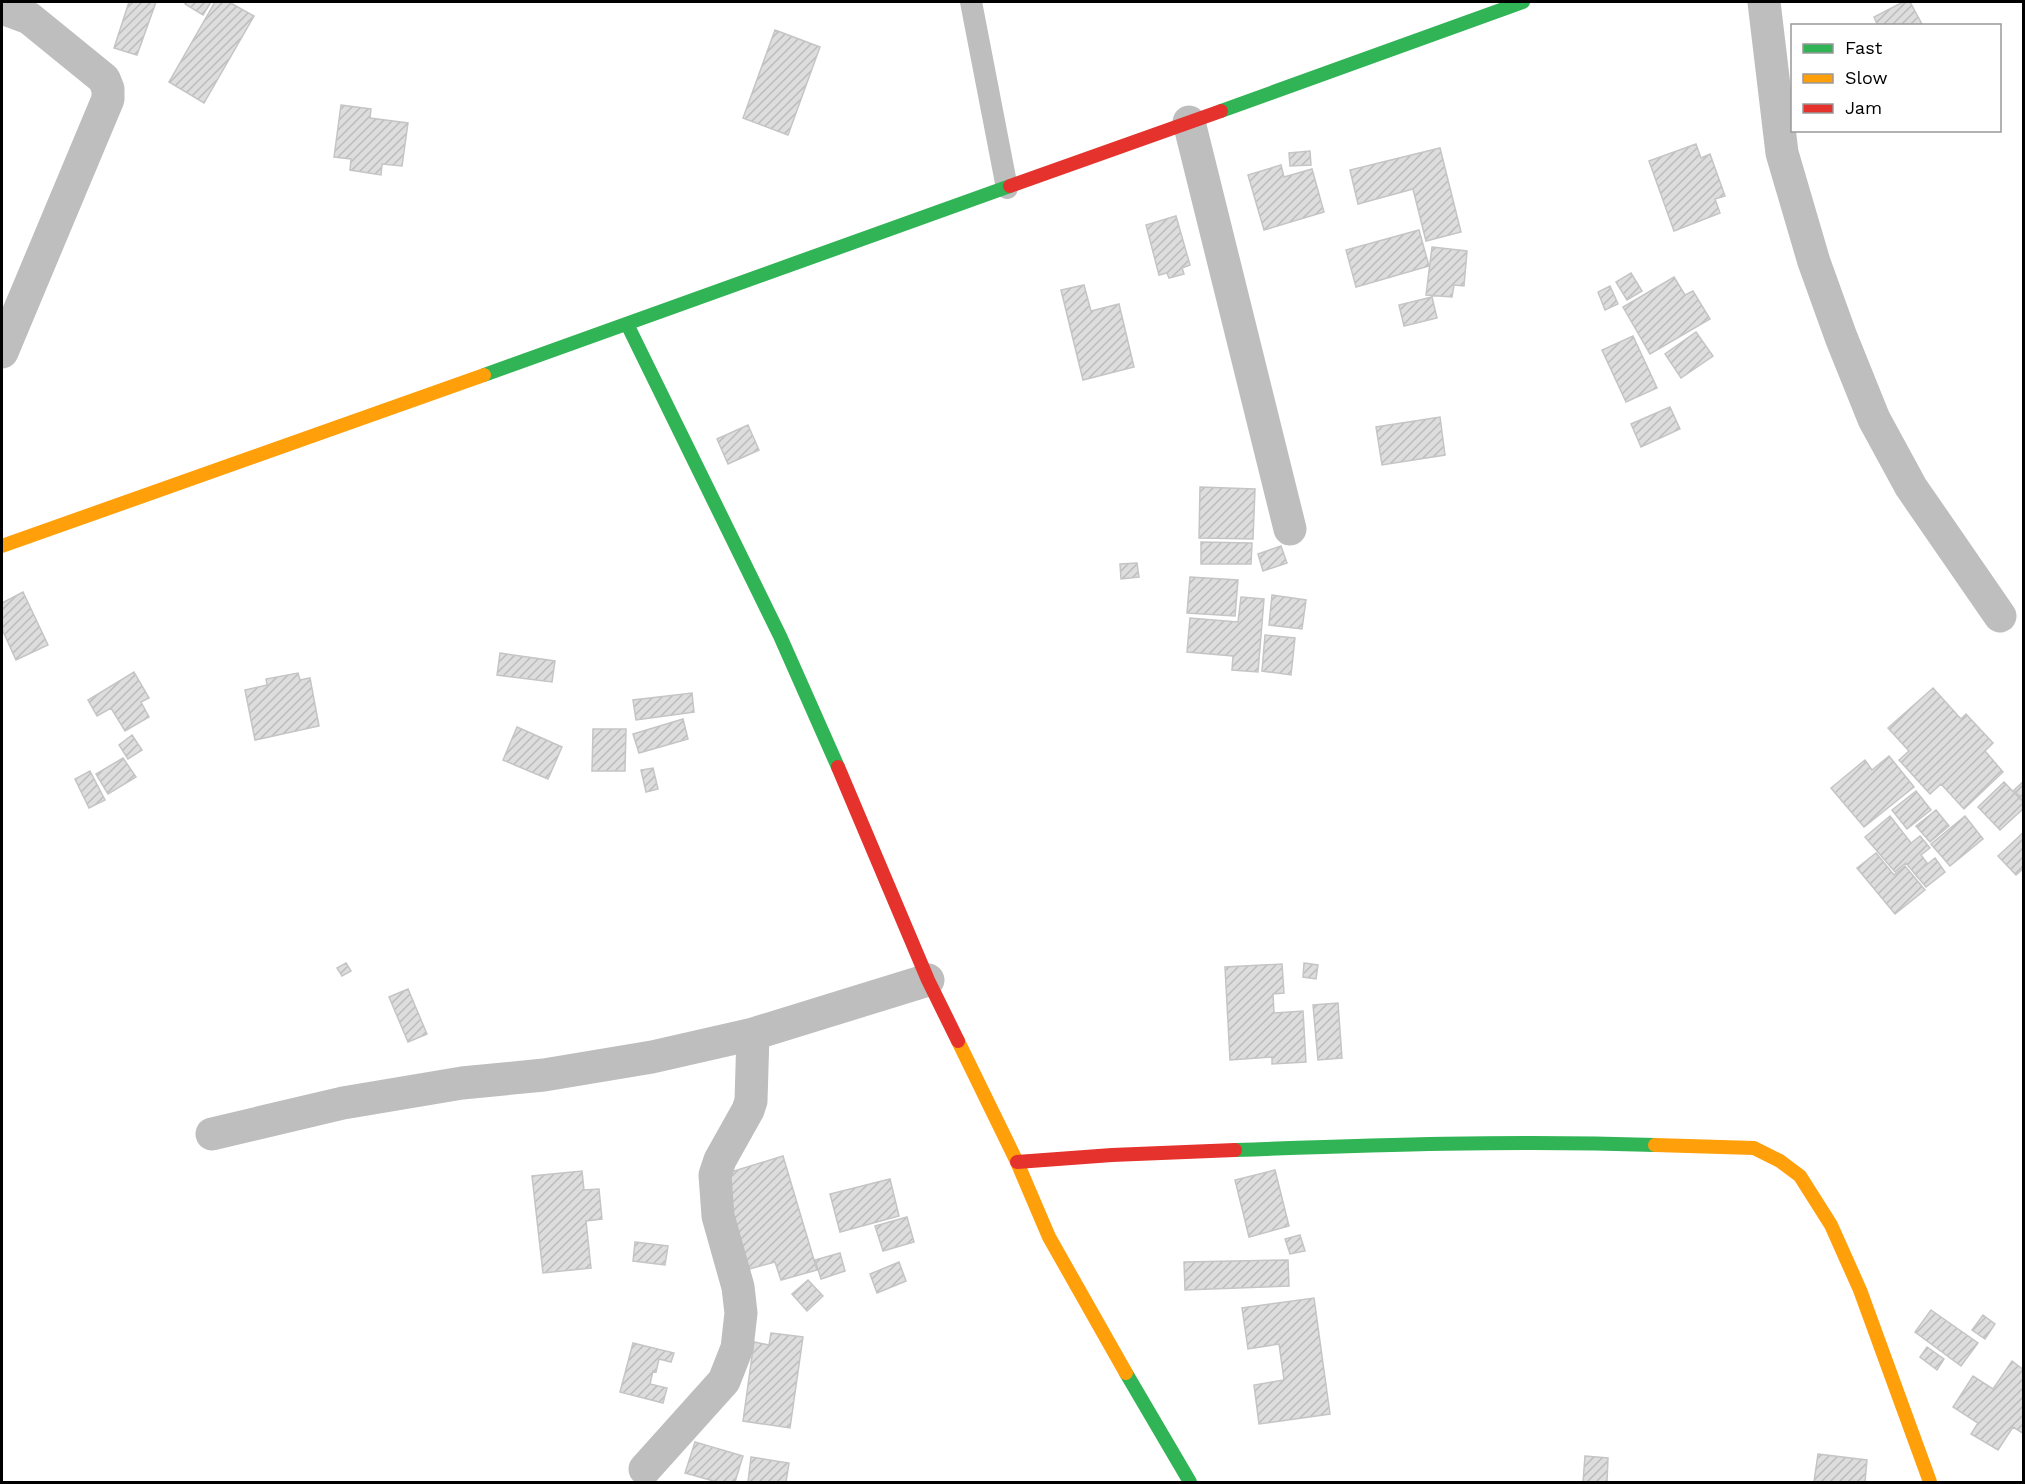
<svg xmlns="http://www.w3.org/2000/svg" width="2025" height="1484" font-family="'Work Sans',sans-serif">
<style>
.building{fill:url(#building-hatch);stroke:#c5c5c5;stroke-width:1.5}
.lines{fill:none;stroke-linecap:round;stroke-linejoin:round}
.lane{stroke:#bebebe;stroke-width:22}
.street{stroke:#bebebe;stroke-width:33}
.fast{stroke:#30b455;stroke-width:14}
.slow{stroke:#ff9f0a;stroke-width:14}
.jam{stroke:#e5322d;stroke-width:14}
</style>
<defs>
<pattern id="building-hatch" width="6" height="6" patternUnits="userSpaceOnUse" patternTransform="scale(1.5)"><rect width="6" height="6" fill="#ddd"/><path d="M-1 1l2-2M0 6l6-6M5 7l2-2" fill="none" stroke="#bcbcbc"/></pattern>
</defs>
<rect width="100%" height="100%" fill="#fff"/>
<path class="building" d="M129,2H156L137,55L114,48Z
M186,2H211L203,15L185,4Z
M215,2H229L254,16L204,103L169,82Z
M1903,2H1910L1923,26H1878L1874,17Z
M775,30L820,47L788,135L743,118Z
M341,105L371,109L370,118L408,123L402,166L382,164L381,175L350,170L351,159L334,157Z
M1696,144L1701,158L1710,154L1725,196L1715,199L1720,213L1674,231L1649,161Z
M1440,148L1461,232L1426,241L1413,189L1358,204L1350,170Z
M1310,151L1311,165L1290,166L1289,153Z
M1281,165L1284,177L1312,169L1324,212L1264,230L1248,175Z
M1176,216L1190,265L1182,268L1184,274L1169,278L1167,273L1159,275L1146,225Z
M1419,230L1429,266L1356,287L1346,250Z
M1432,247L1467,251L1464,286L1454,285L1452,297L1426,295Z
M1631,273L1642,291L1627,300L1616,282Z
M1674,277L1685,295L1693,291L1710,319L1650,354L1623,307Z
M1084,285L1091,311L1119,304L1134,367L1083,380L1061,290Z
M1610,286L1618,304L1605,310L1598,292Z
M1432,297L1437,318L1404,326L1399,305Z
M1696,332L1713,356L1681,378L1665,354Z
M1633,336L1657,388L1626,402L1602,350Z
M1670,407L1680,429L1641,447L1631,424Z
M1440,417L1445,455L1382,465L1376,427Z
M748,425L759,450L728,464L717,439Z
M1200,487L1255,489L1253,539L1199,538Z
M1201,542L1252,543L1251,564H1201Z
M1281,546L1287,563L1263,571L1258,554Z
M1137,563L1139,577L1121,579L1120,564Z
M1190,577L1238,580L1235,616L1187,613Z
M23,592L48,645L16,660L2,629V603Z
M1272,595L1306,600L1302,629L1269,625Z
M1241,597L1264,599L1258,672L1232,670L1233,656L1187,652L1190,618L1238,622Z
M1265,635L1295,638L1291,675L1262,671Z
M500,653L555,661L552,682L497,675Z
M134,672L149,698L141,702L149,717L125,731L111,708L97,716L88,700Z
M298,673L300,680L310,678L319,726L255,740L245,690L267,685L266,679Z
M1933,688L1961,719L1966,714L1993,743L1985,751L2003,772L1964,809L1941,784L1930,794L1899,760L1909,751L1888,728Z
M692,693L694,712L636,720L633,700Z
M683,719L688,739L639,753L633,734Z
M517,727L562,747L548,779L503,760Z
M593,729H626L625,771H592Z
M132,735L142,750L128,759L119,745Z
M1889,756L1914,787L1864,827L1831,788L1865,760L1872,770Z
M123,758L136,777L108,794L96,774Z
M653,768L658,789L646,792L641,770Z
M90,771L105,800L89,808L75,779Z
M2024,781V802L2014,790Z
M2004,782L2024,803V808L2000,830L1978,807Z
M1916,791L1931,810L1907,829L1892,810Z
M1936,810L1949,826L1930,842L1916,826Z
M1890,816L1911,843L1920,836L1930,848L1921,855L1927,863L1915,874L1906,863L1895,872L1865,837Z
M1965,816L1983,839L1950,866L1931,844Z
M2024,832V868L2016,875L1998,856Z
M1876,853L1894,875L1905,866L1925,890L1895,914L1857,868Z
M1935,858L1945,872L1926,887L1915,874Z
M346,963L351,971L342,976L337,968Z
M1304,963L1318,965L1316,979L1303,977Z
M1282,964L1284,993L1273,994L1274,1013L1303,1011L1306,1062L1272,1064V1057L1230,1060L1225,967Z
M408,989L427,1034L408,1042L389,997Z
M1338,1003L1342,1058L1318,1060L1313,1005Z
M783,1156L817,1270L781,1280L775,1262L749,1269L721,1175Z
M1275,1170L1289,1226L1249,1237L1235,1180Z
M582,1171L584,1190L599,1189L602,1219L586,1221L591,1268L543,1273L532,1176Z
M890,1179L899,1216L840,1232L830,1194Z
M907,1217L914,1242L883,1251L875,1226Z
M1300,1235L1305,1251L1290,1254L1285,1239Z
M635,1242L668,1246L665,1265L633,1261Z
M840,1253L845,1271L821,1279L815,1260Z
M1288,1260L1289,1286L1185,1290L1184,1262Z
M899,1262L906,1281L877,1293L870,1274Z
M808,1280L823,1296L807,1311L792,1294Z
M1314,1298L1330,1414L1259,1424L1254,1385L1284,1380L1279,1344L1248,1349L1242,1308Z
M1931,1310L1978,1343L1961,1366L1915,1332Z
M1983,1315L1995,1324L1985,1339L1972,1330Z
M771,1333L803,1337L790,1428L743,1421L754,1342L769,1345Z
M633,1343L674,1353L671,1362L659,1359L656,1372L653,1371L650,1384L667,1388L663,1403L620,1392Z
M1927,1347L1944,1359L1937,1370L1920,1357Z
M2012,1361L2024,1370V1434L2013,1427L1998,1450L1971,1434L1978,1423L1953,1407L1973,1376L1993,1389Z
M695,1442L743,1456L735,1482H717L685,1473Z
M1818,1454L1867,1460L1865,1482H1814Z
M1585,1456L1608,1458L1607,1482H1583Z
M751,1457L789,1463L786,1482H748Z"/>
<g class="lines">
<path class="lane" d="M971,2L1007,188"/>
<path class="street" d="M1764,2L1782,153L1814,262L1841,337L1874,419L1911,487L2000,616
M2,8L29,18L104,79L108,89V99L2,352
M1189,122L1290,529
M212,1134L343,1103L462,1083L544,1075L652,1057L753,1034L928,980
M645,1469L724,1381L737,1348L741,1313L738,1287L718,1216L715,1175L720,1160L748,1110L751,1101L753,1034"/>
<path class="fast" d="M1221,111L1523,2
M627,324L780,636L838,767
M484,375L1010,186
M1235,1150C1375,1145 1515,1140 1655,1145
M1126,1373L1190,1482"/>
<path class="slow" d="M2,546L484,375
M958,1041L1017,1162L1049,1237L1126,1373
M1655,1145L1754,1148L1780,1161L1800,1176L1831,1225L1860,1290L1930,1482"/>
<path class="jam" d="M1010,186L1221,111
M838,767L928,980L958,1041
M1017,1162L1112,1155L1235,1150"/>
</g>
<rect width="2025" height="1484" fill="none" stroke="#000000" stroke-width="6"/>
<rect x="1791" y="24" width="210" height="108" fill="#ffffff" stroke="#999999" stroke-width="1.5"/>
<rect x="1803" y="44" width="30" height="9" fill="#30b455" stroke="#999999" stroke-width="1.5"/>
<text x="1845" y="54" font-size="18" fill="#000000">Fast</text>
<rect x="1803" y="74" width="30" height="9" fill="#ff9f0a" stroke="#999999" stroke-width="1.5"/>
<text x="1845" y="84" font-size="18" fill="#000000">Slow</text>
<rect x="1803" y="104" width="30" height="9" fill="#e5322d" stroke="#999999" stroke-width="1.5"/>
<text x="1845" y="114" font-size="18" fill="#000000">Jam</text>
</svg>
